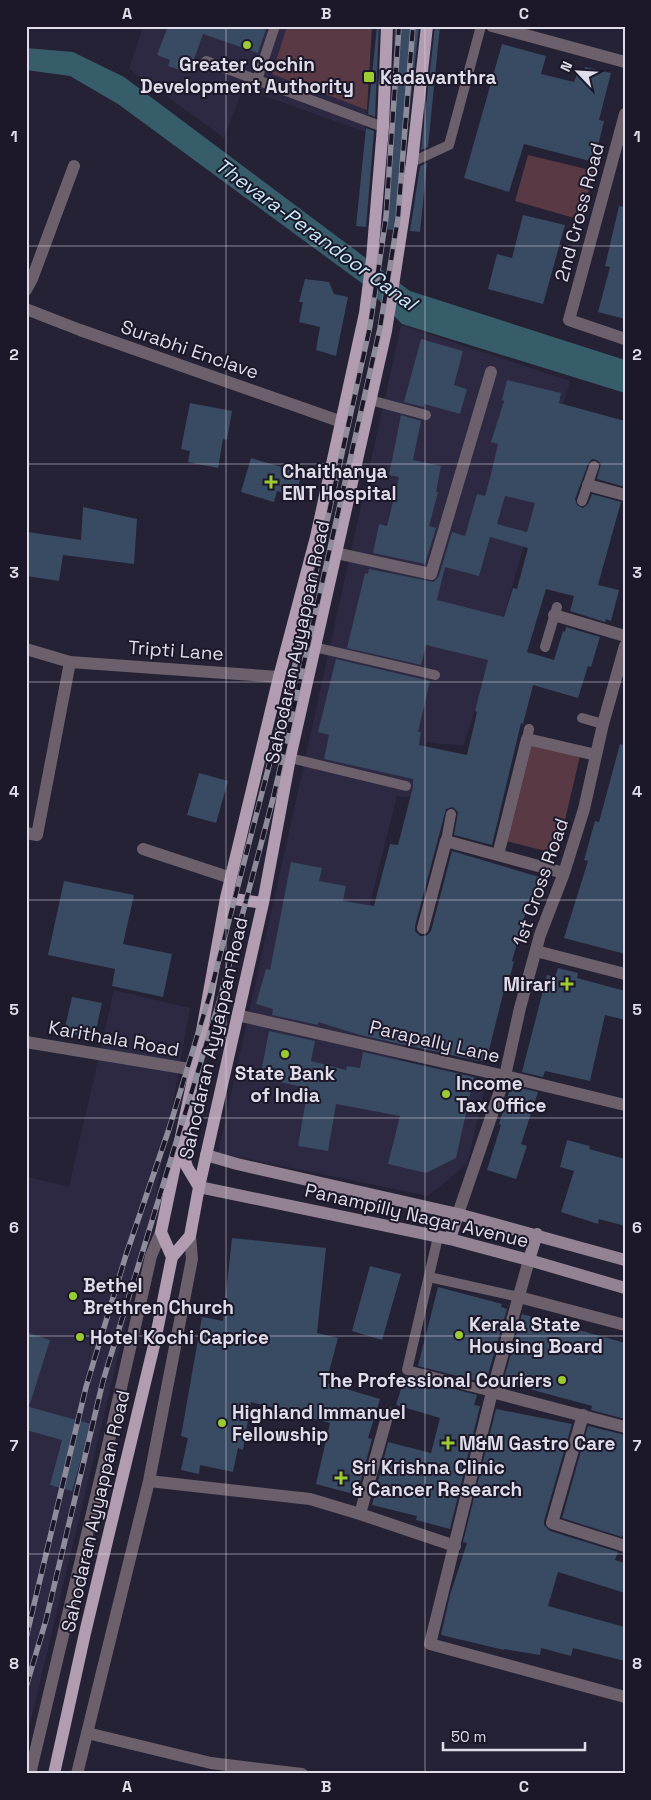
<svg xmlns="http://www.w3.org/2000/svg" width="651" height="1800" font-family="'Space Grotesk',sans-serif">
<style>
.built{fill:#2e2942}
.green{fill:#593943}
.water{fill:#375c6a}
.building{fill:#394a63;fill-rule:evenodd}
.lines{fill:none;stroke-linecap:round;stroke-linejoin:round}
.lane{stroke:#6b606b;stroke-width:10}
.street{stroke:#6b606b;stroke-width:12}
.secondary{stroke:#938293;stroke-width:12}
.primary{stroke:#b29cb2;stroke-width:12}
.rail-casing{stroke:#8f8c9c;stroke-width:5.5}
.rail{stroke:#1c182a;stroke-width:4;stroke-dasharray:11;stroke-linecap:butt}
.grid{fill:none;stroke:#dfddea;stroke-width:1;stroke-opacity:0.55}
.poi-dot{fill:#9cca32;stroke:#1c182a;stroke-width:2}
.labels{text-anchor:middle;stroke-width:4;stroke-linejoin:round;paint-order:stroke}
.poi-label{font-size:19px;font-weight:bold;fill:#dfddea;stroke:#1c182a;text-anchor:start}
.street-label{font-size:19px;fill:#dfddea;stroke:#1c182a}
.water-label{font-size:20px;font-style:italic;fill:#c3ebfb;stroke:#1c182a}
.neatline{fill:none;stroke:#dfddea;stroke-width:2}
.grid-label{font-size:16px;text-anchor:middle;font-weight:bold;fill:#dfddea}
</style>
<rect width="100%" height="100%" fill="#252235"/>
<path class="built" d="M143,26H372L365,132L243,88L224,138L129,69Z
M401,325L570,381L489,669L463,746L426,742L411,797L397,796L364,928L424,941L399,1061L487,1080L467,1164L428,1196L218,1153Z
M114,990L190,1008L153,1211L26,1740V1184L28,1177L69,1187Z"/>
<path class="green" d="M287,26H372L367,110L272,74Z
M528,155L594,171L581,220L515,201Z
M530,745L580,756L557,854L506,841Z"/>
<path class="water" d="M26,48L73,52L124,77L410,291L625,360V393L402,324L363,284L118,104L70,76L26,70Z"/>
<path class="building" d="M168,26H267L258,53L203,34L189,73L168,66L170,60L157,55Z
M377,26H379L375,117L368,114Z
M395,26H419L404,161L393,230L383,229L391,128Z
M435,26H440L428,147L421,150Z
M502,44L546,56L541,74L574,82L577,74L583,75L585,67L611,73L599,120L604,121L594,162L524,144L509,192L464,178Z
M366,128L374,131L366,227L356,226Z
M427,163L420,232L410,231L420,166Z
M619,206L625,207V319L598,312L610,267L605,266Z
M523,215L565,225L543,304L488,289L497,254L512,258Z
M305,279L329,282L334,294L348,297L336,356L316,350L320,327L299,322L303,302H299Z
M421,339L463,351L454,385L467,389L460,414L424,404V407L404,402Z
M507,380L561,393L559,403L625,421V487L597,479L601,464L597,460L592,459L588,464L575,499L577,505L583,508L588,504L592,494L621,502L598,585L619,590L611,621L606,619L605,622L570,611L574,596L546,589L527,652L554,660L563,631L565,632L566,627L600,637L591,667L588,666L578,698L533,685L523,724L521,723L492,845L454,835L458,812L453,807L446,809L415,926V931L420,936H426L431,931L452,851L539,877L531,906L528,905L512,961L514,962L507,987L505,986L486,1062L478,1060V1061L360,1035L318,1022V1025L272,1015L273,1009L256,1004L266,969L270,970L291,862L322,868L319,881L346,886L343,901L374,906L390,844L398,845L413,787V779L324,759L329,735L318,732L336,659L430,681L418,732H421L419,745L467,755L477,712L475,711L488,660L426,645L421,665L347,648L365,573L368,574L369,569L434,582L439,576L452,532L465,536L477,494L485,496L491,474L498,444L491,442L504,401L502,400ZM505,496L535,503L527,532L497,524ZM490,537L528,548L517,589L513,588L504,617L437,600L445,567L479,576Z
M190,403L232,411L227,440L223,439L218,468L188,462L190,451L181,449Z
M401,415L421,421L413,460L441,466L436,492H438L429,526L436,528L425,564L373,553L379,524L387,526L399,477L389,475Z
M251,458L302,473L295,496L277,491L274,502L241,492Z
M83,507L137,519L134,564L63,555L59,581L26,576V545L28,532L81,540Z
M620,744L625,745V954L564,938L588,861L584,860L595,821L599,822Z
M199,773L228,781L216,823L187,815Z
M64,881L134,895L123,944L172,954L163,997L112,986L115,969L48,955Z
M558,968L578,973L577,978L625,991V1020L605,1015L590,1081L545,1071L543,1077L522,1072L547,975L555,977Z
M72,997L102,1003L94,1039L64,1032Z
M269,1031L315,1041L311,1061L346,1070L347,1066L360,1068L363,1052L474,1077L456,1158L426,1173L388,1164L400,1116L336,1104L328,1151L298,1146L308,1088L260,1078Z
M511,1086L538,1092L521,1144L527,1146L516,1179L487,1170L501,1125L499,1124Z
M567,1140L590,1146L589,1149L625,1159V1226L599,1219L598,1224L561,1212L574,1171L560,1167Z
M232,1238L326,1248L317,1333L338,1338L326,1383L380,1399L368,1438L372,1439L357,1495L316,1484L330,1423L251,1402L243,1450L238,1448L233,1472L200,1465L199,1474L181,1470L188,1438L181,1436L202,1317L223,1321Z
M370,1266L401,1274L382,1340L352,1331Z
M438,1287L502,1304L501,1307L507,1309L487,1378L482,1377L481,1382L418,1366Z
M522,1314L625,1343V1419L591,1410L592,1406L503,1382Z
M26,1332L50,1340L30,1404L26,1403Z
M405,1376L477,1395L474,1405L480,1406L450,1529L416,1520L417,1516L372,1505L388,1442L431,1453L440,1418L396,1405Z
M26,1406L91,1424L72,1491L50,1485L62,1440L26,1430Z
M496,1409L572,1424L544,1521V1525L550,1531L618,1552L615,1560L625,1563V1593L558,1572L548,1606L625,1627V1661L573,1648L571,1656L541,1648L540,1655L504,1649V1650L441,1635L450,1595L467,1543L463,1542Z
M588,1426L625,1435V1529L622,1537L562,1518Z"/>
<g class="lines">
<path class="lane" d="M275,26L257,80L383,127
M206,61L257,80
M412,162L449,145L481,26
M370,400L426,415
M582,501L594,466
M314,647L435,675
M545,647L557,607
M582,718L603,724
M527,739L529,729
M290,758L406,786
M446,841L451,814
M438,1237L407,1370L492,1392
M429,1277L519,1297"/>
<path class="street" d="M492,26L625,62
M625,114L569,320L625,339
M26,290L32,279L74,166
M26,309L80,330L342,422
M588,485L625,495
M336,553L431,574L491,372
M554,615L625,636
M26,649L70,662L279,677
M26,833L37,835L70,662
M143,849L231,878
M498,855L527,739L596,755
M423,928L446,841L564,873
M536,951L625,974
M237,1015L505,1076L625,1105
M26,1042L195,1070
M458,1214L505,1076L520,1008L540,935L564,873L584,809L603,724L625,646
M529,1260L492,1392L430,1644L625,1697
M519,1297L625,1325
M492,1392L625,1427
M583,1415L552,1523L625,1546
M149,1481L310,1499L360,1514L455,1546
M360,1514L388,1413
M87,1733L211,1763L302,1774
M30,1774L103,1467L151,1256L161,1232
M77,1774L149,1481L192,1259L190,1236"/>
<path class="secondary" d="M206,1155L237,1164L458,1214L625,1260
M199,1187L450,1239L529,1260L625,1288
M450,1239L458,1214
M529,1260L537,1234"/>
<path class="primary" d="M226,898L263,903
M181,1146L187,1167L199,1187
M172,1257L161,1232L195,1070L226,898L279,677L316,537L365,313L372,259L383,127L387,26
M54,1774L85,1633L155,1341L172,1257L190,1236L199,1187L263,903L290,758L386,331L412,162L427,26"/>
<g class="rail-casing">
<path id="rail" d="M26,1638L86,1387L126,1255L169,1129L210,994L298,653L370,326L386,217L399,26
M26,1687L46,1620L103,1381L220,999L274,795L380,328L398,218L413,26"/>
</g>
<use href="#rail" class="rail"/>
</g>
<path class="grid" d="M226,26V1774M425,26V1774M26,246H625M26,464H625M26,682H625M26,900H625M26,1118H625M26,1336H625M26,1554H625"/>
<g class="poi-dot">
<circle cx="247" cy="45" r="5"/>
<rect x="363" y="71" width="12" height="12" rx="2.5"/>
<path d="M268.5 474.5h5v5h5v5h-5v5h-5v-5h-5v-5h5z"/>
<path d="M564.5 976.5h5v5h5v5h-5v5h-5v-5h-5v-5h5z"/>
<circle cx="285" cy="1054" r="5"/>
<circle cx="446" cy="1094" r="5"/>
<circle cx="73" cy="1296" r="5"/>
<circle cx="459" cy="1335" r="5"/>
<circle cx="80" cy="1337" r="5"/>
<circle cx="562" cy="1380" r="5"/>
<circle cx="222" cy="1423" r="5"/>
<path d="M445.5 1435.5h5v5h5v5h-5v5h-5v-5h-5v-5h5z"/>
<path d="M338.5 1470.5h5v5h5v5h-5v5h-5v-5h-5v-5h5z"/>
</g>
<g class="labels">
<g class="poi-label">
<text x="247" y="71" text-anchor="middle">Greater Cochin<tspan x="247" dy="22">Development Authority</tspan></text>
<text x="380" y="84">Kadavanthra</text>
<text x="282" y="478">Chaithanya<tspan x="282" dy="22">ENT Hospital</tspan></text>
<text x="556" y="991" text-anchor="end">Mirari</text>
<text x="285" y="1080" text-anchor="middle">State Bank<tspan x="285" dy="22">of India</tspan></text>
<text x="456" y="1090">Income<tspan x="456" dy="22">Tax Office</tspan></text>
<text x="83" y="1292">Bethel<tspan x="83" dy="22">Brethren Church</tspan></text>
<text x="469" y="1331">Kerala State<tspan x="469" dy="22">Housing Board</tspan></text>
<text x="90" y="1344">Hotel Kochi Caprice</text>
<text x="552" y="1387" text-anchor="end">The Professional Couriers</text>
<text x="232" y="1419">Highland Immanuel<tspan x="232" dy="22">Fellowship</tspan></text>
<text x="459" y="1450">M&amp;M Gastro Care</text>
<text x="352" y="1474">Sri Krishna Clinic<tspan x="352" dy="22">&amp; Cancer Research</tspan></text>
</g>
<g class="street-label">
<text transform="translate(579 212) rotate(-75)" y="7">2nd Cross Road</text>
<text transform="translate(190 349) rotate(19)" y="7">Surabhi Enclave</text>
<text transform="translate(297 642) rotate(-78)" y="7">Sahodaran Ayyappan Road</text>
<text transform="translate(176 650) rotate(4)" y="7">Tripti Lane</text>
<text transform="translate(540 882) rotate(-71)" y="7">1st Cross Road</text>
<text transform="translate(114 1038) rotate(10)" y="7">Karithala Road</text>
<text transform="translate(213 1038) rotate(-77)" y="7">Sahodaran Ayyappan Road</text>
<text transform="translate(435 1041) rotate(13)" y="7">Parapally Lane</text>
<text transform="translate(417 1215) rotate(13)" y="7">Panampilly Nagar Avenue</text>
<text transform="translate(95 1511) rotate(-77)" y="7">Sahodaran Ayyappan Road</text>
</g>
<g class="water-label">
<text transform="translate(316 234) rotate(36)" y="7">Thevara-Perandoor Canal</text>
</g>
</g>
<rect width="651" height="1800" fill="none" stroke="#1c182a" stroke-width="55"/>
<g transform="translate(578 72) rotate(295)" stroke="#1c182a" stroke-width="4" paint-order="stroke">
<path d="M0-4L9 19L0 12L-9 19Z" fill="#dfddea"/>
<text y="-8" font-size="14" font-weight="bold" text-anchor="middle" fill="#dfddea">N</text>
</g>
<path d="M443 1742v8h142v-8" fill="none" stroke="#dfddea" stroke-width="2.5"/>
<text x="451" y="1742" font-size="15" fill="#dfddea" stroke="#1c182a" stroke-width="4" paint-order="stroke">50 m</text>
<rect x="28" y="28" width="596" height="1744" class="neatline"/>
<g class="grid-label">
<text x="127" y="19">A</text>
<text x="326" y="19">B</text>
<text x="524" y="19">C</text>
<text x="14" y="142">1</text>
<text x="637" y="142">1</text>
<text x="14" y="360">2</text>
<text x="637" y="360">2</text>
<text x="14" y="578">3</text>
<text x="637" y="578">3</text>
<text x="14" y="797">4</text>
<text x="637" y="797">4</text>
<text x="14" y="1015">5</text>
<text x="637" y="1015">5</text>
<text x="14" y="1233">6</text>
<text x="637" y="1233">6</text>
<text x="14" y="1451">7</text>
<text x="637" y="1451">7</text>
<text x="14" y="1669">8</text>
<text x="637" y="1669">8</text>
<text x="127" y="1792">A</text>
<text x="326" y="1792">B</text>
<text x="524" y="1792">C</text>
</g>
</svg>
